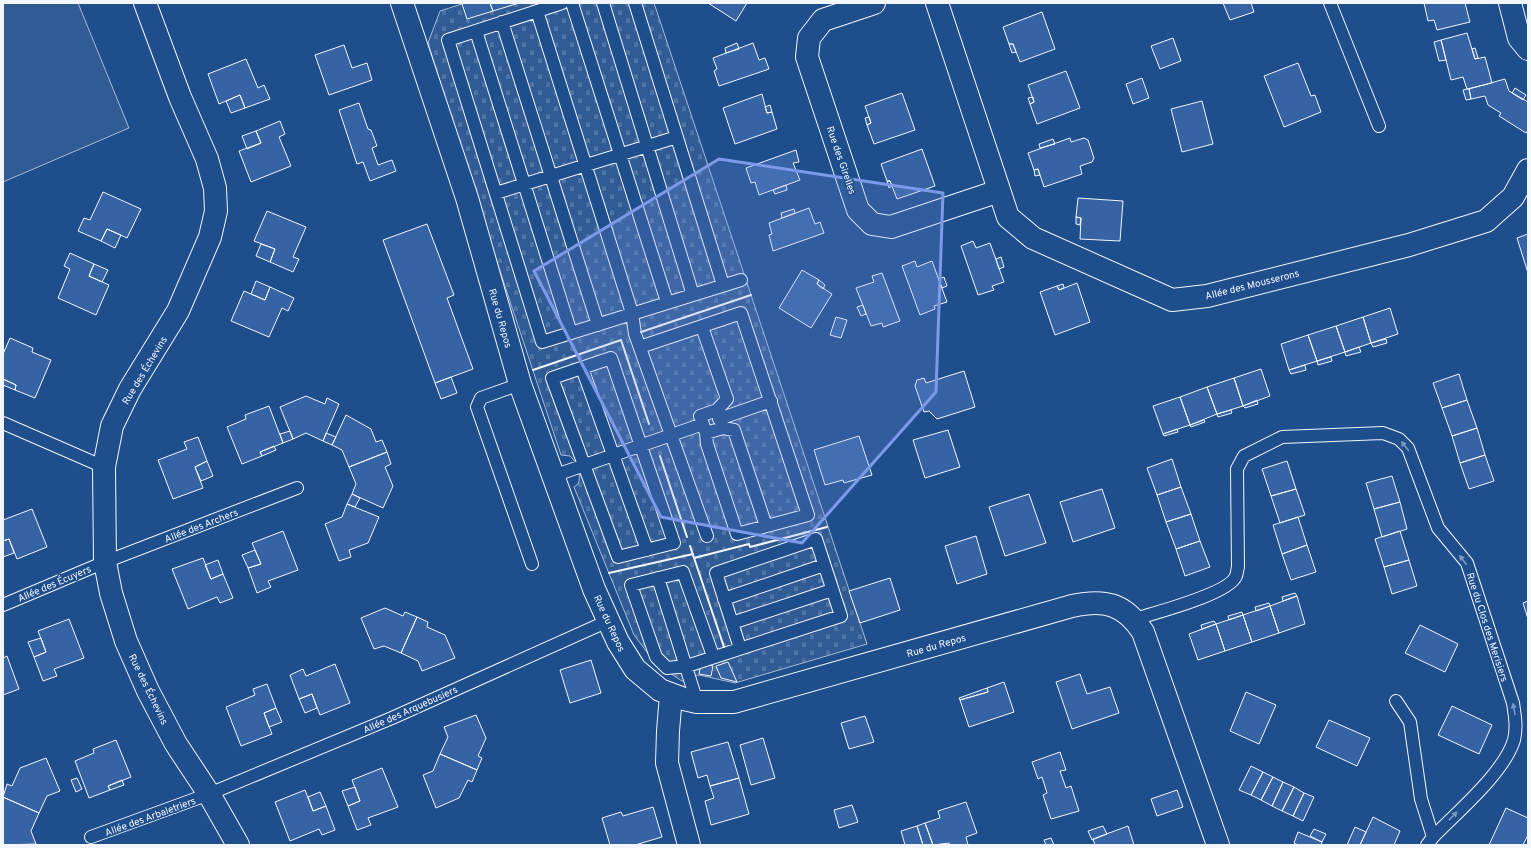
<svg xmlns="http://www.w3.org/2000/svg" width="1531" height="848" font-family="Overpass,sans-serif">
<style>
.cemetery{fill:url(#cemetery-stones);stroke:#a8bbd7}
.pitch{fill:#305b95;stroke:#a8bbd7}
.building{fill:#3563a3;stroke:#f2f6ff}
.lines{fill:none;stroke-linecap:round;stroke-linejoin:round}
.lane-casing{stroke:#f2f6ff;stroke-width:14}
.street-casing{stroke:#f2f6ff;stroke-width:24}
.lane{stroke:#1f4e8c;stroke-width:12}
.street{stroke:#1f4e8c;stroke-width:22}
.wall{stroke:#f2f6ff;stroke-width:2}
.oneway{fill:#7e9ac0}
.marked{fill:#7d9aea;fill-opacity:0.2;stroke:#7d9aea;stroke-width:3;stroke-linejoin:round}
.labels{text-anchor:middle;stroke-width:3;stroke-linejoin:round;paint-order:stroke}
.street-label{font-size:10px;fill:#f2f6ff;stroke:#1f4e8c}
</style>
<defs>
<pattern id="cemetery-stones" width="16" height="16" patternUnits="userSpaceOnUse"><rect width="16" height="16" fill="#305b95"/><path d="M2 7V4a2 2 0 0 1 4 0v3zM10 15v-3a2 2 0 0 1 4 0v3z" fill="#4e73a5"/></pattern>
</defs>
<rect width="100%" height="100%" fill="#1f4e8c"/>
<path class="cemetery" d="M465,3H654L867,644L735,683L699,675L682,681L656,664L634,635L574,487L578,484C582,475 577,462 570,456L561,455L483,220L428,43L440,11Z"/>
<path class="pitch" d="M3,3H78L129,128L3,182Z"/>
<path class="building" d="M465,3H490L493,11L467,19L462,4Z
M490,3H519L493,11Z
M708,3H747L736,21Z
M1223,3H1251L1254,12L1230,20Z
M1424,3H1465L1470,22L1437,30L1434,20L1428,21Z
M1042,12L1055,49L1020,62L1013,44H1009L1003,27Z
M1467,33L1475,59L1485,57L1492,83L1467,89L1463,77L1451,80L1441,40Z
M1173,38L1181,61L1160,69L1151,46Z
M1441,40L1446,60L1439,61L1434,42Z
M737,43L739,49L726,53L725,48Z
M753,43L759,60L765,58L769,69L719,86L714,71L717,69L713,58Z
M1009,44H1013L1016,52L1012,53Z
M344,45L352,68L367,63L372,80L329,95L315,55Z
M1475,48L1478,58L1475,59L1472,49Z
M246,59L258,88L264,85L270,99L245,108L240,95L219,104L208,74Z
M1298,63L1311,96L1315,95L1321,112L1284,127L1264,76Z
M1066,71L1080,108L1037,124L1030,104L1034,102L1028,85Z
M1142,78L1149,98L1133,104L1126,84Z
M1505,79L1509,91L1528,102V130L1526,133L1499,116L1501,113L1488,105L1485,96L1471,99L1469,89Z
M1515,88L1526,95L1523,100L1512,93Z
M1467,89H1469L1471,99L1466,100L1463,90Z
M902,93L915,130L874,144L867,125L871,123L865,106Z
M762,94L767,113L772,112L777,129L735,144L723,108Z
M240,95L245,108L231,113L226,101Z
M1033,97L1034,102L1030,104L1028,98Z
M1202,101L1213,144L1182,152L1171,109Z
M359,103L368,129L371,130L377,146L372,148L378,165L392,160L396,171L370,181L363,162L357,164L339,110Z
M770,105L772,112L767,113L765,107Z
M869,117L871,123L867,125L865,118Z
M280,121L285,134L279,137L291,166L251,182L239,151L261,143L256,131Z
M256,131L261,143L247,149L242,136Z
M1070,138L1071,142L1084,138L1088,140L1094,158L1092,162L1080,166L1082,174L1044,187L1038,169L1034,170L1028,153Z
M1053,139L1055,144L1040,148L1039,144Z
M922,149L935,186L897,199L890,181H887L881,164Z
M796,150L799,162L793,163L800,180L759,195L755,182L751,183L746,168Z
M1038,169L1040,175L1035,176L1034,170Z
M887,181H890L892,186L889,188Z
M786,185L787,190L775,194L773,190Z
M103,192L141,209L127,238L107,229L101,241L78,231L84,218L90,220Z
M1078,198L1123,201L1120,241L1080,239L1081,218L1076,217Z
M809,208L815,224L820,222L824,233L773,251L769,235L772,234L769,223Z
M794,209L795,213L782,218L781,213Z
M267,211L306,227L293,257L299,259L293,272L270,262L275,249L254,241Z
M1076,217L1081,218L1080,225L1076,224Z
M427,224L454,295L447,298L473,369L435,383L383,240Z
M107,229L121,235L115,248L101,241Z
M1528,234V273L1517,238Z
M973,241L976,248L990,243L1004,282L992,286L994,290L978,295L961,246Z
M261,244L275,249L270,262L256,256Z
M70,253L94,264L89,276L109,285L96,315L58,298L70,269L64,266Z
M1001,257L1004,267L999,269L996,259Z
M915,261L917,267L932,261L947,302L934,306L935,309L920,315L902,266Z
M94,264L108,270L102,282L89,276Z
M802,270L819,280L817,284L832,294L811,328L779,308Z
M882,273L900,321L883,327L882,323L871,326L856,288L874,282L872,276Z
M944,277L947,286L942,288L939,279Z
M819,280L825,285L823,289L817,284Z
M256,281L270,287L265,300L251,294Z
M1077,283L1090,322L1055,335L1040,292L1057,286L1059,290Z
M1063,284L1064,288L1059,290L1057,286Z
M270,287L294,298L288,311L282,308L269,337L231,321L244,291L265,300Z
M863,305L866,314L861,316L857,307Z
M1390,308L1398,334L1371,343L1363,317Z
M836,317L847,320L841,338L830,335Z
M1363,317L1371,343L1345,352L1336,326Z
M1336,326L1345,352L1317,361L1308,335Z
M1308,335L1317,361L1289,370L1281,344Z
M10,338L33,348L32,352L51,360L35,398L15,390L16,385L3,379V354Z
M1386,339L1387,343L1373,347L1371,343Z
M1359,347L1361,352L1346,356L1345,352Z
M1331,357L1332,361L1318,365L1317,361Z
M1305,365L1306,370L1291,374L1289,370Z
M1261,369L1270,396L1243,406L1234,378Z
M964,371L975,407L937,419L929,411L924,412L915,386L917,380L924,378L926,383Z
M1459,374L1467,400L1442,408L1433,383Z
M451,377L457,393L441,399L435,383Z
M1234,378L1243,406L1217,414L1207,387Z
M3,379L16,385L15,390L3,385Z
M1207,387L1217,414L1190,425L1180,397Z
M306,396L325,404L327,398L339,404L323,441L306,433L293,439L280,407Z
M1180,397L1190,425L1163,434L1153,406Z
M1257,400L1258,404L1245,408L1243,406Z
M1467,400L1477,428L1452,436L1442,408Z
M269,406L283,443L260,452L262,456L242,464L227,427L246,419L245,415Z
M1231,410L1232,413L1218,417L1217,414Z
M346,415L371,429L376,442L382,440L387,452L349,467L342,450L332,445Z
M1204,420L1205,422L1191,427L1190,425Z
M1477,428L1485,455L1460,463L1452,436Z
M1177,429L1178,432L1164,436L1163,434Z
M948,430L960,467L925,478L913,440Z
M290,431L293,439L283,443L280,434Z
M326,433L336,437L332,445L323,441Z
M859,436L872,475L844,483L843,480L825,485L814,450Z
M198,437L207,461L195,467L203,488L173,499L158,460L187,449L184,442Z
M274,446L276,450L262,456L260,452Z
M387,452L391,464L385,467L393,486L383,508L352,494L356,484L349,467Z
M1485,455L1494,481L1469,489L1460,463Z
M1172,459L1181,487L1157,495L1147,468Z
M207,461L213,476L201,481L195,467Z
M1287,461L1296,489L1271,496L1262,469Z
M1392,476L1400,502L1374,509L1366,483Z
M1181,487L1191,514L1166,522L1157,495Z
M1102,489L1115,528L1073,542L1060,502Z
M1296,489L1305,515L1280,523L1271,496Z
M352,494L360,498L355,507L347,504Z
M1029,494L1046,543L1005,556L989,507Z
M1400,502L1407,529L1382,537L1374,509Z
M347,504L379,517L368,543L349,550L351,557L339,561L325,524L342,517Z
M32,509L47,547L17,559L9,539L3,541V520Z
M1191,514L1200,541L1176,549L1166,522Z
M1298,517L1307,545L1282,554L1273,525Z
M283,531L298,570L268,581L271,587L257,593L248,568L261,564L252,543Z
M1400,531L1409,560L1384,567L1375,539Z
M976,536L987,574L957,584L945,546Z
M9,539L14,553L3,557V541Z
M1200,541L1210,567L1185,576L1176,549Z
M1307,545L1316,572L1291,580L1282,554Z
M255,550L261,564L248,568L242,555Z
M203,558L211,579L223,574L233,598L220,603L217,597L188,609L172,569Z
M218,560L223,574L211,579L205,565Z
M1409,560L1417,586L1392,594L1384,567Z
M890,578L900,610L860,623L849,591Z
M1295,593L1297,596L1283,601L1282,597Z
M1297,596L1305,624L1279,633L1270,606Z
M1528,601V619L1523,603Z
M1269,603L1270,606L1256,611L1255,607Z
M1270,606L1279,633L1252,642L1243,615Z
M385,608L403,616L405,612L417,617L401,653L384,646L374,649L361,618Z
M1242,612L1243,615L1229,620L1228,616Z
M1243,615L1252,642L1225,651L1216,624Z
M417,617L428,622L427,627L445,635L455,658L422,671L418,661L401,653Z
M69,619L84,658L54,669L57,676L43,681L34,657L46,652L38,631Z
M1214,621L1216,624L1202,629L1201,625Z
M1216,624L1225,651L1198,660L1189,634Z
M1420,625L1458,644L1445,672L1405,653Z
M41,638L46,652L34,657L28,642Z
M7,656L19,689L3,695V658Z
M591,660L601,693L570,703L560,670Z
M728,662L737,682L721,678L716,666Z
M701,663L713,666L711,676L699,674Z
M335,664L350,703L320,715L312,694L299,699L290,675L303,669L306,676Z
M1080,674L1087,694L1110,687L1119,713L1072,729L1056,682Z
M1004,682L1014,712L969,727L960,700L988,692L987,688Z
M267,684L276,708L264,713L272,734L241,746L226,707L255,695L253,689Z
M987,688L988,692L960,700L959,698Z
M1246,692L1276,705L1259,744L1230,731Z
M312,694L317,708L305,713L299,699Z
M1452,706L1492,725L1479,754L1438,735Z
M276,708L282,722L269,727L264,713Z
M476,715L486,738L478,756L482,758L477,770L440,754L448,737L444,727Z
M865,716L874,742L849,749L841,723Z
M1329,720L1370,738L1357,766L1316,747Z
M763,738L775,778L751,785L740,745Z
M116,740L131,777L108,786L110,790L89,798L75,761L94,753L93,749Z
M728,742L739,778L710,786L707,775L698,778L691,752Z
M1060,752L1066,770L1060,771L1066,788L1071,786L1079,811L1051,819L1043,795L1047,793L1042,777L1038,779L1032,762Z
M440,754L477,770L472,782L468,780L459,798L436,808L423,775L433,771Z
M46,758L60,791L47,796L39,813L3,797L7,784L12,786L20,768Z
M1251,766L1263,772L1251,795L1239,790Z
M382,768L398,807L368,818L371,825L357,830L348,806L360,801L352,780Z
M1263,772L1273,777L1261,800L1251,795Z
M1273,777L1283,782L1272,806L1261,800Z
M77,778L82,789L76,792L71,780Z
M739,778L749,814L711,825L705,801L714,798L710,786Z
M122,780L124,785L110,790L108,786Z
M1283,782L1294,787L1282,811L1272,806Z
M355,787L360,801L348,806L342,791Z
M1294,787L1304,793L1293,816L1282,811Z
M305,790L313,811L326,806L335,830L322,835L319,829L290,841L275,802Z
M1177,790L1183,807L1157,816L1151,799Z
M320,792L326,806L313,811L308,797Z
M1304,793L1314,797L1303,821L1293,816Z
M3,797L39,813L31,831L36,844L3,845Z
M966,802L977,833L966,837L968,845H950L949,843L933,845L925,823L940,818L938,811Z
M852,805L858,822L839,828L834,810Z
M653,807L662,837L635,845H610L602,818L621,812L623,816Z
M1506,808L1528,818V835L1523,845H1489Z
M1373,817L1400,831L1394,845H1360Z
M925,823L933,845H923L917,826Z
M917,826L923,845H905L901,831Z
M1103,826L1107,834L1092,840L1088,831Z
M1128,826L1134,845H1095L1093,839Z
M1355,827L1366,832L1360,845H1347Z
M1314,829L1326,834L1322,842L1310,836Z
M1298,832L1322,842L1321,845H1298L1294,843Z
M1051,838L1054,845H1046L1044,840Z"/>
<g class="lines">
<g class="lane-casing">
<path id="lane" d="M562,3L448,40L542,342L741,280
M572,3L667,302
M603,3L693,295
M635,3L723,285
M1330,3L1379,126
M537,11L632,313L635,334L707,536
M502,22L598,325
M476,31L571,333
M496,193L677,137
M702,327L727,399L717,410
M640,347L741,313L808,515L737,534L707,444L706,433L700,416L717,410L723,428L706,433
M611,358L674,543L618,557L552,378Z
M582,368L647,550
M520,384L481,398L477,407L532,564
M719,419L771,401
M3,423L104,467
M723,428L734,430L766,526
M553,476L703,424
M658,578L697,702
M724,599L824,565
M3,605L105,562L297,488
M1135,619C1154,613 1229,594 1236,576C1237,574 1237,570 1238,567L1237,469L1244,456L1282,437L1383,433L1399,439L1408,448L1438,528L1467,563L1513,703C1515,716 1517,728 1514,740C1504,773 1457,812 1433,837L1427,845
M732,623L832,590
M713,656L683,572L631,585L656,657L667,668L687,666L841,616L816,539L716,573L740,648
M1396,701L1410,722L1421,799L1433,837
M91,837L209,794L392,718L608,621"/>
</g>
<g class="street-casing">
<path id="street" d="M145,3L180,97L207,159L215,188L216,211L210,237L178,311L130,389L112,426L104,467L105,562L111,593L126,641L148,691L176,744L209,794L238,845
M402,3L467,198L520,384L594,589L618,642L635,669L660,690L684,699L697,702H734L1072,606C1104,599 1124,603 1143,632L1218,845
M874,3L823,20L809,38L807,57L858,210L872,224L891,227L999,191
M937,3L1008,217L1033,238L1172,300L1207,296L1409,245L1486,221L1513,197L1528,170
M1510,3L1519,38L1528,49
M671,695L668,731L667,763L689,845"/>
</g>
<use href="#lane" class="lane"/>
<use href="#street" class="street"/>
<path class="wall" d="M641,332L751,295
M533,370L621,340L649,424
M660,456L687,537
M690,546L724,647
M694,558L749,544L750,547L827,527
M609,573L693,554"/>
</g>
<defs><path id="oneway-solid" d="M-6-.8H1V-3.2L6.5 0L1 3.2V.8H-6Z"/></defs>
<g class="oneway">
<use href="#oneway-solid" transform="translate(1405 446) rotate(-129)"/>
<use href="#oneway-solid" transform="translate(1463 560) rotate(-127)"/>
<use href="#oneway-solid" transform="translate(1514 709) rotate(-101)"/>
<use href="#oneway-solid" transform="translate(1453 816) rotate(-46)"/>
</g>
<path class="marked" d="M719,159L943,193L936,392L802,543L661,517L534,271Z"/>
<g class="labels">
<g class="street-label">
<text transform="translate(842 160) rotate(71)" y="4">Rue des Girelles</text>
<text transform="translate(1252 284) rotate(-14)" y="4">Allée des Mousserons</text>
<text transform="translate(501 318) rotate(74)" y="4">Rue du Repos</text>
<text transform="translate(144 370) rotate(-59)" y="4">Rue des Échevins</text>
<text transform="translate(201 525) rotate(-21)" y="4">Allée des Archers</text>
<text transform="translate(54 583) rotate(-23)" y="4">Allée des Écuyers</text>
<text transform="translate(610 623) rotate(65)" y="4">Rue du Repos</text>
<text transform="translate(1488 627) rotate(72)" y="4">Rue du Clos des Merisiers</text>
<text transform="translate(936 645) rotate(-16)" y="4">Rue du Repos</text>
<text transform="translate(149 689) rotate(64)" y="4">Rue des Échevins</text>
<text transform="translate(410 709) rotate(-24)" y="4">Allée des Arquebusiers</text>
<text transform="translate(150 816) rotate(-20)" y="4">Allée des Arbaletriers</text>
</g>
</g>
<rect width="1531" height="848" fill="none" stroke="#f2f6ff" stroke-width="8"/>
</svg>
